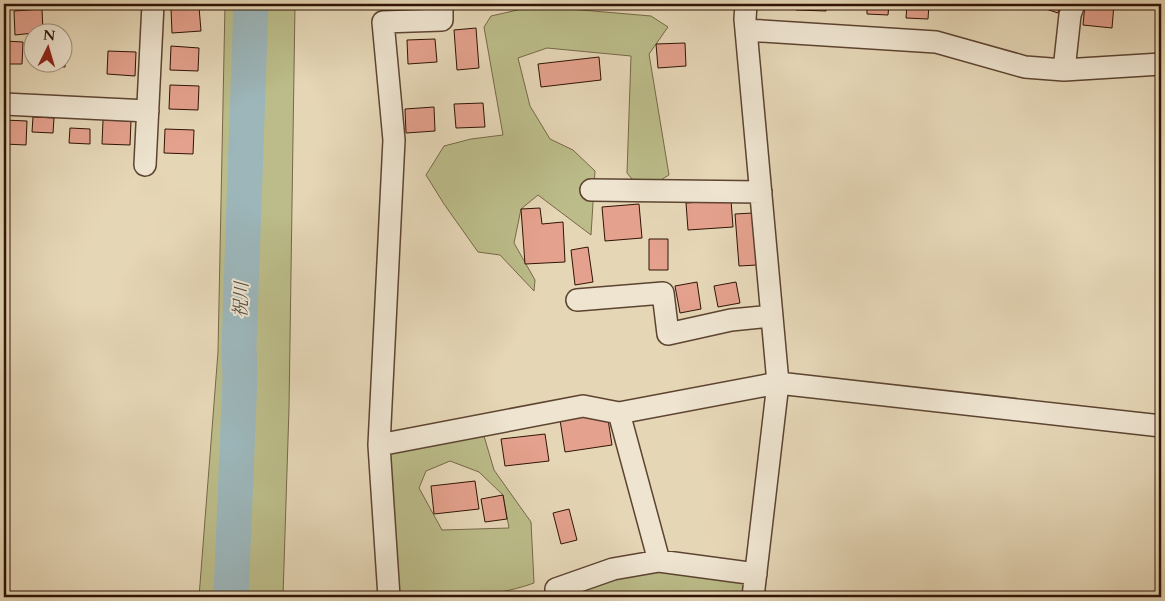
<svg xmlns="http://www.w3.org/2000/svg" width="1165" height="601" font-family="Cardo,'Noto Serif JP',serif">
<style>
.green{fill:#bbbc89;stroke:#766847;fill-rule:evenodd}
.water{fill:#9cb6ba;stroke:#717572}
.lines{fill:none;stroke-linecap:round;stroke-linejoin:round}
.river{stroke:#9cb6ba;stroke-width:35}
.building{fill:#e4a18d;stroke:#301405}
.minor-casing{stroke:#5d4431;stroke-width:24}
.minor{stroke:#eee4d0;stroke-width:21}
.labels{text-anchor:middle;stroke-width:4;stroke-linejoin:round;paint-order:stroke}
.water-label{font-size:18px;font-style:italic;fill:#564d44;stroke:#eee4d0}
</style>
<rect width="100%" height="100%" fill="#e5d6b6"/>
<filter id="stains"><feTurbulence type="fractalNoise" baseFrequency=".004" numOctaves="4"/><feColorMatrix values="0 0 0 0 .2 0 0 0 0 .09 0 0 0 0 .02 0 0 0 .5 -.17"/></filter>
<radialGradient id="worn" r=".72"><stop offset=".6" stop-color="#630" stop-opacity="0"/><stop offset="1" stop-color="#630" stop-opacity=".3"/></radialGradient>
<path class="green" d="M225,4H295L289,408L283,597H199L218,352Z
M535,6L651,16L668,27L649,54L669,175L642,191L627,173L631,56L547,48L518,58L530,106L550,139L573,150L595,171L591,235L538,195L521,209L514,243L535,280L534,291L500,255L478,252L444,204L426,175L444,146L471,139L503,135L484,27L491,16Z
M484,436L494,470L531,522L534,583C487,600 438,597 389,597L379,445ZM450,461L479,472L503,495L509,528L442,530L419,488L426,471Z
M637,565L745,573L746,597H566L567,585Z"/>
<path class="water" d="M222,558L239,579L238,597H220Z"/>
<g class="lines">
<path class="river" d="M231,597L240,377L239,347L251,4"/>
</g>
<path class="building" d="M5,4H34V5L5,6Z
M102,4H125V6L102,5Z
M757,4H787V6L757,5Z
M796,4H826V11L796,10Z
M834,4H856L855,9L834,8Z
M867,4H889L888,15L867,14Z
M907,4H929L928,19L906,18Z
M1038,4H1061L1058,13L1037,6Z
M1085,4H1114L1112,28L1083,25Z
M199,7L201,31L172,33L171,9Z
M42,9L43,32L15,35L14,11Z
M476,28L479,68L457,70L454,30Z
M435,39L437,62L408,64L407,40Z
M4,41L23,42L22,64H4Z
M62,43H66L65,67L36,66V62H62Z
M685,43L686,66L658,68L656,44Z
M171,46L199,48L198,71L170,70Z
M108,51L136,52L135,76L107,74Z
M599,57L601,80L541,87L538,64Z
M170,85L199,86L198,110L169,109Z
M483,103L485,127L456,128L454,104Z
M434,107L435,131L406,133L405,109Z
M33,117L54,118L53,133L32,132Z
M4,120L27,121L26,145L4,144Z
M103,120L131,121L130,145L102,144Z
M70,128L90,129V144L69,143Z
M165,129L194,130L193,154L164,153Z
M731,200L733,227L688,230L686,203Z
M639,204L642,238L605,241L602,207Z
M540,208L542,224L563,222L565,262L525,264L521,209Z
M753,213L757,265L739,266L735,214Z
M649,239H668V270H649Z
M588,247L593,282L575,285L571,250Z
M697,282L701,309L680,313L675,286Z
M736,282L740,303L718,307L714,286Z
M607,413L612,445L565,452L560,420Z
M545,434L549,461L505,466L501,439Z
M475,481L479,509L434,514L431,486Z
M503,495L507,519L485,522L481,499Z
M569,509L577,540L561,544L553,513Z"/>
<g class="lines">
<g class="minor-casing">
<path id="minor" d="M746,4L745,19L778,383L753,597
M746,30L936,42L1025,67L1064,70L1161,64
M1064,70L1070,15L1074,4
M4,104L148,111
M145,165L153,4
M591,190L761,192
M577,300L663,293L668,334L731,320L772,316
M619,413L659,561
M379,445L583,406L619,413L778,383L1161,426
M556,589L613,569L659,561L756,574
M389,597L379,445L394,140L383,22L442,20V4"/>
</g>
<use href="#minor" class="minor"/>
</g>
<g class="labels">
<g class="water-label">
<text transform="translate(241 300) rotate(-88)" y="6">祝川</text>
</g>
</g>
<rect width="1165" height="601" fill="none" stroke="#e5d6b6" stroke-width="20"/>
<rect x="5" y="5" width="1155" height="591" fill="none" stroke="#301405" stroke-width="2.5"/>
<rect x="10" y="10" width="1145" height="581" fill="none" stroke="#301405"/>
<g transform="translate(48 48) rotate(5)"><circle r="24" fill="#eee4d0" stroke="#a2917f"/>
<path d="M0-4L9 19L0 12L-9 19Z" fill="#8f2418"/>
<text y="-8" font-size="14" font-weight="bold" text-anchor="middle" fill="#301405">N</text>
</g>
<rect width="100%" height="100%" filter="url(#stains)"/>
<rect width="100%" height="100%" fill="url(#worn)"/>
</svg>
